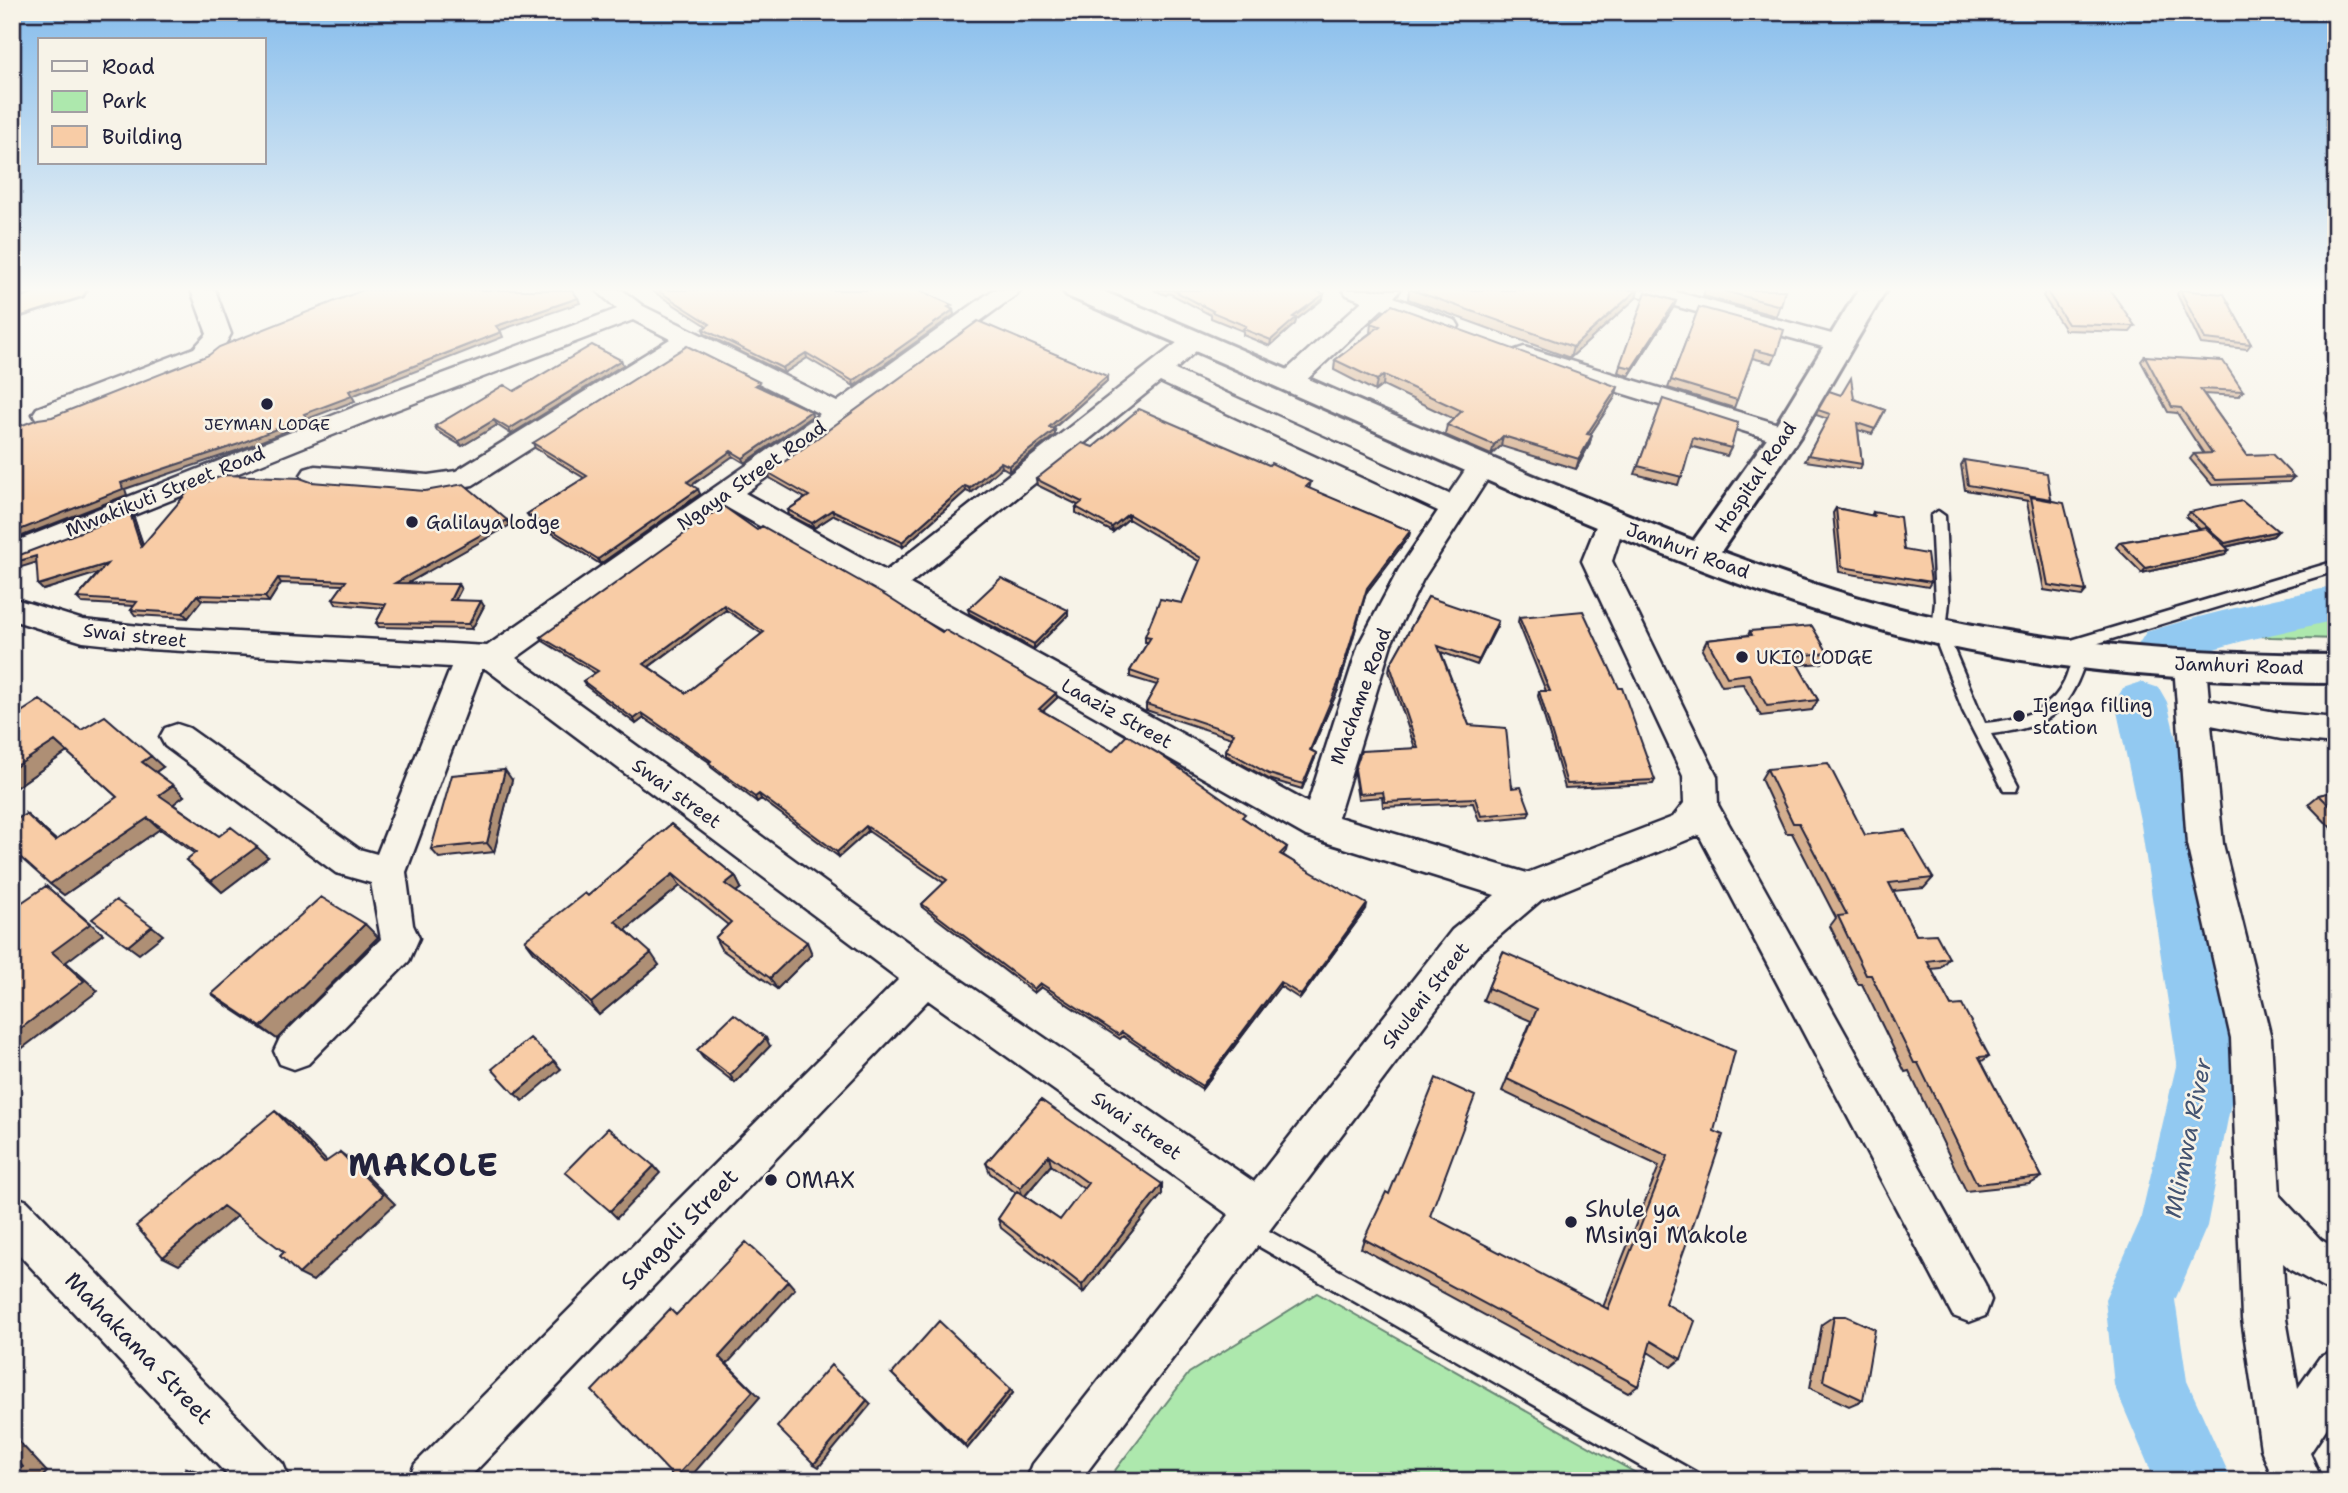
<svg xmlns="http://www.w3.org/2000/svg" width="2348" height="1493" font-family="'Shantell Sans',sans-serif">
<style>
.green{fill:#ade8ad;stroke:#688574;stroke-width:2}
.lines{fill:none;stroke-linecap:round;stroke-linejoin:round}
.river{fill:#92c9f1;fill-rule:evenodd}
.service-casing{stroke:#22223b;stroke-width:5}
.minor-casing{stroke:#22223b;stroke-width:5}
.tertiary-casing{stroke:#22223b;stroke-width:6}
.secondary-casing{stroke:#22223b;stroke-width:6}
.trunk-casing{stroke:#22223b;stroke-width:6}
.service{fill:#f7f3e8;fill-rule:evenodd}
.minor{fill:#f7f3e8;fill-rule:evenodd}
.tertiary{fill:#f7f3e8;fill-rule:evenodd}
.secondary{fill:#f7f3e8;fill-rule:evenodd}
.trunk{fill:#fcdcac;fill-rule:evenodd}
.wall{fill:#d5af8f;stroke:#22223b;stroke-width:2;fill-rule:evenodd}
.shaded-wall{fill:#ae8f74;stroke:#22223b;stroke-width:2}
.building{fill:#f8cca6;stroke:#22223b;stroke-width:2;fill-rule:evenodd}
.poi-dot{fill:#22223b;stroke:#f7f3e8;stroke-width:2.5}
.labels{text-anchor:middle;stroke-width:5;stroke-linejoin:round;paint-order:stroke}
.far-poi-label{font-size:16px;fill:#22223b;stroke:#f7f3e8}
.street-label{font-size:19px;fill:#22223b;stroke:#f7f3e8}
.poi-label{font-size:19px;fill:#22223b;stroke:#f7f3e8;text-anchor:start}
.near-poi-label{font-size:23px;fill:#22223b;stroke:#f7f3e8;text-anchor:start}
.near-street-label{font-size:23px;fill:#22223b;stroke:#f7f3e8}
.near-water-label{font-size:24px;font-style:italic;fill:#445472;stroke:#f7f3e8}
.near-district-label{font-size:32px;font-weight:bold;letter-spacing:2px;fill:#22223b;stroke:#f7f3e8}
</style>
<rect width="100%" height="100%" fill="#f7f3e8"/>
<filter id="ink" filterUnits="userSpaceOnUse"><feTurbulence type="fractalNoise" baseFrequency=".0143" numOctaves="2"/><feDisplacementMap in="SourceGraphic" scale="14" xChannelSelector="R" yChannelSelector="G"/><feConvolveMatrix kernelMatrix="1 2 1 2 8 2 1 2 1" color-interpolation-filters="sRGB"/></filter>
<g filter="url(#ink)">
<path class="green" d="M2336,595V639L2271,637L2185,630L2224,617Z
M1317,1293L1650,1481H1107L1189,1373Z"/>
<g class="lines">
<path class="river" d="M2336,586V620L2243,641L2163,663L2146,658L2138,645L2146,632C2208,613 2272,599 2336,586Z
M2141,682L2159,688L2167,702L2197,825L2239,1062L2207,1226L2175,1300L2187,1381L2232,1481H2155L2114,1385L2105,1299L2140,1221L2177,1062L2141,825L2115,702L2123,688Z"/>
<g class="service-casing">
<path id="service" d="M1938,511L1945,516L1949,602L1946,631L1985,723C2014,720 2047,714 2062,686C2069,675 2070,661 2075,650L2063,653L2058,652L2056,648L2058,644L2336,561V571L2082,648L2088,653C2070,711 2052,727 1991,734L2018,786L2016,791H2004L1963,711L1932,631L1935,602L1931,516Z
M1246,1218L1697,1473L1700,1481H1666L1239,1235L1236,1228L1239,1221Z"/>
</g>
<g class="minor-casing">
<path id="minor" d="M191,290H215L231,334L223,348L212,358L55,420L46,422L37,420L33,414L37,408L194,348L207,334Z
M596,290H622L643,306L837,402L993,290H1020L1016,295L745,493L886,571L1187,335L1196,333L1205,335L1208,340L1175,370L1449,494L1472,460L1482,457L1492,460L1496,466L1423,579L1391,644L1338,817L1527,873L1673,817L1684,803L1683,776L1582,561L1601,514L1611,511L1621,514L1625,521L1612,561L1717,776L1718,805L1985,1284L1991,1300L1985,1316L1969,1322L1953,1316L1699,835L1541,900L1478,954L1080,1481H1026L1033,1464L1229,1215L928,1000L466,1481H408L415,1464L899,979L486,669H482L406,872L413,925L419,938L409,961L308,1064L294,1069L280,1064L274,1051L280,1038L381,939L371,883L336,873L165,746L160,737L165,728L177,724L189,728L359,849L377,854L451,667L149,649L83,642L12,620V598L83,620L149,627L487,646L820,414L689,348L473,485L428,493L315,484L305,481L301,475L305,469L315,466L428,475L456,471L670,339L633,320L380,416L12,564V543L362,404L617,309ZM1160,382L1438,511L1399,569L1359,644L1308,803L910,584ZM726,507L1306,836L1495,895L1452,930L1254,1182L939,965L516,658Z
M1343,290H1400L1394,297L1456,321L1459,326L1456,331L1447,333L1382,309L1299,387L1290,389L1281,387L1277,381L1281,375L1362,301L1347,295Z
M1631,290H1669L1850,339L1854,344L1850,349L1841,352L1635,295Z
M1524,347L1795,429L1798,435L1795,441L1785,444L1515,360L1511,355L1515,350Z
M2190,653L2201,657L2206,665L2209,700L2281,713L2336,718V744L2281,739L2211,725L2223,844L2271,1038L2280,1196L2321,1240L2336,1248V1295L2291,1270L2283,1263L2286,1319L2298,1388L2320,1357L2336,1350V1414L2310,1453L2322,1481H2274L2261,1449L2242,1319L2231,1038L2187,844L2174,665L2179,657Z
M12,1195L27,1201L283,1464L290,1481H233L12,1247Z"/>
</g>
<g class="tertiary-casing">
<path id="tertiary" d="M1858,290H1886L1801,435L1713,563L1701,567L1689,563L1684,555L1689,547L1772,431Z"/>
</g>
<g class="secondary-casing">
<path id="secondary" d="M1063,290H1100C1259,356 1416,427 1575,493C1694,542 1814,591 1939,618C2070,647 2203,654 2336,655V683C2203,682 2071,673 1941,645C1799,613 1663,556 1530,499C1375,432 1222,361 1067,296Z"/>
</g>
<g class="trunk-casing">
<path id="trunk" d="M46,290H86L82,296L12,318V301Z"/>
</g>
<use href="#service" class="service"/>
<use href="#minor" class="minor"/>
<use href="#tertiary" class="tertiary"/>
<use href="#secondary" class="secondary"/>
<use href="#trunk" class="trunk"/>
</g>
<path class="wall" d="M651,290H919L952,309L954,315L854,386L807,358L784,373L705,334L703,329L707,326Z
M1154,290H1315L1323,299L1296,320L1295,324L1270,346L1243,335V331L1211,318V315L1169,293L1166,295Z
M1409,290H1638L1636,298L1570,358L1408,299Z
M1705,290H1785L1776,316L1703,296Z
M2046,290L2135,326L2130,332L2065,330L2043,296Z
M2180,290L2251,344L2247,349L2201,344L2177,294Z
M1646,292L1676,301L1673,308L1629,376L1618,372Z
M1699,307L1776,355L1772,363L1752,358L1734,408L1668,388Z
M1371,323L1615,397L1590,435H1592L1589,445L1576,469L1501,446L1491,455L1445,435L1447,425L1454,419L1383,385L1375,391L1334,370L1335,360L1370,333Z
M2145,356L2243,391L2239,396L2204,394L2247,455L2294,477L2289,482L2212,485L2190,459L2194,454H2204L2177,413L2168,412L2141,361Z
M621,360L623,365L511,434L497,425L462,446L437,431L435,426L514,391Z
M1107,381L1053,429L1055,435L1009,471L1002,467L971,493L966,491L903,547L834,515L814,528L789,515L788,510L805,498L770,478L769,473Z
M761,387L811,411L812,416L745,463L733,456L692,485L700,494L600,564L530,519L527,514L584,478L535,448L533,443Z
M1841,395L1885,410L1872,434L1858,430L1862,464L1860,469L1805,461L1828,419L1816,415L1818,410Z
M1663,399L1731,448L1727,456L1690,446L1678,485L1635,474Z
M2329,408L2336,409V429L2325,413Z
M1964,460L2051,499L2050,500L2086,591L2082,596L2044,590L2027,502L2028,501L1965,490L1961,465Z
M1269,465L1311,482L1309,489L1410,531L1409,536L1366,593L1338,690L1311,750L1316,753L1315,758L1302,789L1269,779L1226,755V750L1232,738L1146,710V704L1157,685L1130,677V671L1148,642H1145V636L1182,603L1200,562L1128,519L1113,532L1076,513V507L1078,505L1037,485L1036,479Z
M311,482L507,520L510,525L407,583L461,589L455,600L484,606L472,629L379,627L376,623L384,608L336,604L333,599L343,585L281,583L269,602L202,600L188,618L135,615L131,610L134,606L82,603L77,598L99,572L43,590L36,563L134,518L143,544Z
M1836,508L1871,516L1873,512L1904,550L1931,582L1928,587L1839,572L1833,513Z
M2190,512L2278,531L2273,536L2226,547L2225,555L2142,573L2116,547L2120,542L2200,529L2186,517Z
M757,530L1057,698L1043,711L1112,751L1245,819L1287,847L1286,851L1283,855L1366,909L1300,999L1280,986L1202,1089L1123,1036L1120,1039L1041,987L1034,993L923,908L922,904L944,883L868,831L839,857L761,799L757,802L711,767L709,762L644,718L636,724L586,686L583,681L595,673L543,641L541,637ZM726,610L762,634L686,693L649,667Z
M1428,597L1497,626L1477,665L1441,652L1469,725L1530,811L1528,816L1479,821L1473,803L1383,807L1382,797L1358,799L1354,774L1355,769L1415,748L1389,671L1390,665Z
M968,609L1068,610V615L1034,649L969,613Z
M1519,617L1655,780L1653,784L1565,788L1538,696L1539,691H1546L1518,622Z
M1750,631L1828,653L1822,663L1798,665L1818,700L1812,710L1761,716L1743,684L1722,686L1702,650L1707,640L1748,635Z
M81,730L163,767L156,772L184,796L173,804L219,836L268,857L222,892L186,860L195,854L160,829L64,895L50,884L26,814L56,840L117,797L67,752L12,790Z
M1767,769L1865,835L1933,878L1924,888L1893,891L1916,935L1949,958L1940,968L1931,969L1951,1006L1989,1056L1981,1062L2042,1177L2030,1184L1966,1191L1909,1071L1905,1072L1862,984H1858L1830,926L1836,918L1792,833H1786L1761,779Z
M512,780L494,852L439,858L431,849Z
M2336,791V833L2308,804L2319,795Z
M671,824L735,876L741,888L736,892L812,954L777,989L721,949L715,938L728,925L680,886L626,930L659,965L599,1015L534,952L525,940L588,896Z
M378,937L277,1039L227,1006L212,994Z
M1503,952L1714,1131L1691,1231L1682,1240L1665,1303L1681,1359L1671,1367L1648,1352L1638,1386L1628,1393L1361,1248L1364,1239L1603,1307L1659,1166L1502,1091L1531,1021L1483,1000Z
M770,1046L735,1083L703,1058L697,1050Z
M1041,1100L1162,1194L1083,1293L1001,1228L998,1219L1016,1193L990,1173L986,1163ZM1051,1165L1084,1189L1060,1220L1025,1196Z
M1834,1316L1863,1400L1849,1406L1810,1388L1822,1324Z
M892,1374L1011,1389L1013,1393L967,1449Z"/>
<path class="shaded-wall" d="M1637,290H1638L1636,298L1570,358L1573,347Z
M1324,294L1323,299L1296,320L1295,324L1270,346L1271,340L1293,317Z
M578,298L580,303L498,331L496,326Z
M1676,301L1673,308L1629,376L1632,368Z
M953,310L954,315L854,386L853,381Z
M501,332L503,337L352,396L355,401L307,419L309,422L242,449L125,489L127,495L12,540V533L121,483L304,414L349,391Z
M806,353L807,358L784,373L782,368Z
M621,360L623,365L511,434L509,429Z
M1384,375L1383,385L1375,391L1377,380Z
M1107,376V381L1049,432V427Z
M1618,387L1615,397L1584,444L1587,434Z
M811,411L812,416L745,463L743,458Z
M494,420L497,425L462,446L459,441Z
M1055,430V435L1009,471V466Z
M1592,435L1589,445L1576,469L1579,459Z
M1503,436L1501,446L1491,455L1494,445Z
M731,451L733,456L689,487L687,482Z
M1001,462L1002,467L971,493L970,488Z
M965,486L966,491L903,547L902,542Z
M698,489L700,494L600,564L598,559Z
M832,510L834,515L814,528L812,523Z
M130,513L134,518L145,552L141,547Z
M1128,514V519L1113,532L1112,527Z
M507,520L510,525L399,588L395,583Z
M1410,531L1409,536L1366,593L1338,690L1309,755L1310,750L1367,588Z
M2278,531L2273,536L2220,548L2225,543Z
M2229,550L2225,555L2142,573L2146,568Z
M36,556L41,561L12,570V563Z
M107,564L111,569L43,590L38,585Z
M278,578L281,583L269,602L265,597Z
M458,584L461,589L453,605L450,600Z
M197,595L202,600L188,618L183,613Z
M481,601L484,606L472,629L469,624Z
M724,605L726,610L647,668L644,664Z
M1068,610V615L1034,649V644Z
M1498,621L1497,626L1477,665L1479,660Z
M1056,693L1057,698L1040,714L1039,709Z
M642,713L644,718L636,724L634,719Z
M55,741L67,752L12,790V769Z
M1316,753L1315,758L1302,789L1303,784Z
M151,756L163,767L154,773L142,762Z
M505,770L512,780L494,852L487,843Z
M173,785L184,796L171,806L159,795Z
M759,794L761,799L757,802L755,797Z
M26,814L39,825L68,852L55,841Z
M148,818L160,829L64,895L50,884Z
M866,826L868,831L839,857L837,852Z
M257,847L268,857L222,892L211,881Z
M673,874L680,886L623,932L615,921Z
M735,876L741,888L731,896L725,884Z
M46,886L103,934L66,962L98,991L12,1056V1035L52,952Z
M1367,904L1366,909L1300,999L1301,995Z
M365,924L378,937L277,1039L261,1027Z
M152,926L163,935L139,954L128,946Z
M807,942L812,954L777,989L770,978Z
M651,953L659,965L599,1015L591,1003Z
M1280,982V986L1202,1089V1086Z
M1040,983L1041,987L1034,993V989Z
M766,1038L770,1046L735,1083L730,1075Z
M554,1061L561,1069L523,1101L515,1094Z
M275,1111L288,1121L337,1172L324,1163Z
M340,1152L352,1161L395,1204L313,1281L299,1274Z
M1049,1155L1051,1165L1023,1198L1020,1188Z
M654,1166L660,1173L617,1218L610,1211Z
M1162,1184V1194L1083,1293L1082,1285Z
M223,1206L238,1215L179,1265L163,1257Z
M788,1281L795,1289L727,1364L760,1397L687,1481H679L675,1478L719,1357Z
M1011,1389L1013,1393L967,1449L965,1445Z
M867,1400L871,1404L819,1467L814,1464Z
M12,1434L47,1472L38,1481H12Z
M187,1468L207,1474L214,1481H199Z"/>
<path class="building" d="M363,290H572L578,298L496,326L501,332L349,391L352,396L304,414L306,417L239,444L121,483L123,489L12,533V429L38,419L52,417L209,355L219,347Z
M657,290H919L952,305L948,307L953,310L853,381L806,353L782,368L703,329L710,324Z
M1173,290H1315L1324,294L1293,317L1296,318L1271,340L1243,329L1246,326L1212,312L1213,311Z
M1412,290H1637L1573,347Z
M1720,290H1785L1781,306Z
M2046,290H2110L2135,326L2068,324Z
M2180,290L2224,294L2251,344L2205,339Z
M1646,292L1676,301L1632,368L1620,365Z
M1392,305L1618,387L1587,434L1592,435L1579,459L1503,436L1494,445L1447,425L1462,411L1384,375L1377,380L1335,360L1380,326L1371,323Z
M1699,307L1784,330L1776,355L1755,350L1737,400L1671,380Z
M978,321L1107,376L1049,427L1055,430L1009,466L1001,462L970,488L965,486L902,542L832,510L812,523L788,510L809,496L769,473Z
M592,345L621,360L509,429L494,420L459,441L435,426L504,385L514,391Z
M687,346L759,382L755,385L811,411L743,458L731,451L687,482L698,489L598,559L527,514L587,476L533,443Z
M2145,356L2223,361L2243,391L2200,389L2247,455L2272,454L2294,477L2216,480L2194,454L2212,453L2181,408L2172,407Z
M1851,378L1854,399L1885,410L1875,429L1857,423L1862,464L1808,455L1830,414L1818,410L1829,391L1841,395Z
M1663,399L1738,423L1731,448L1693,438L1682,477L1638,466Z
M2329,408L2336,409V418Z
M1139,409L1269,465L1271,463L1311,482L1306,487L1410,531L1367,588L1338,684L1310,750L1316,753L1303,784L1269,774L1226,750L1234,733L1146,704L1159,681L1130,671L1151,637L1145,636L1160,599L1182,603L1201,558L1128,514L1112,527L1076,507L1082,502L1036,479L1082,443L1093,447Z
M1964,460L2047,473L2051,499L1968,485Z
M224,475L300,478L311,482L425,491L464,484L507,520L395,583L458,584L450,600L481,601L469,624L376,623L386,604L333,599L346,581L278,578L265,597L197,595L183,613L131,610L137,602L77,598L107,564L38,585L36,556L12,563V558L130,513L141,547L190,489Z
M2031,497L2064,503L2086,591L2048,585Z
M2242,501L2278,531L2225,543L2190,512Z
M723,506L757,530L762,526L886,596L942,632L945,630L1056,693L1039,709L1112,751L1127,735L1159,754L1245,814L1242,817L1287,847L1280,854L1367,904L1301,995L1280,982L1202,1086L1122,1032L1119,1035L1040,983L1034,989L922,904L947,880L866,826L837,852L759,794L755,797L709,763L711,761L642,713L634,719L583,681L598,671L541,637ZM724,605L764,632L686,693L644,664Z
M1836,508L1874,516L1873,512L1900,517L1904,550L1927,554L1931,582L1842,567Z
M2206,528L2229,550L2146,568L2120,542Z
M1001,578L1068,610L1034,644L968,609Z
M1428,597L1498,621L1479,660L1438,646L1469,725L1506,728L1512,788L1521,787L1530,811L1481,816L1475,798L1385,802L1383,792L1359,794L1355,769L1361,751L1418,748L1390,665Z
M1583,611L1619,688H1622L1655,780L1567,784L1539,691H1550L1519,617Z
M1812,626L1828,653L1793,656L1818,700L1767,706L1749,674L1727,677L1707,640L1752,635L1750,631Z
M40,700L81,730L105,716L151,756L142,762L173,785L159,795L219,836L231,827L257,847L211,881L186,860L196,852L148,818L50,884L12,850V822L26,814L55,841L117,797L55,741L12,769V718Z
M1828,763L1865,835L1905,830L1933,878L1889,883L1916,935L1936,934L1949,958L1927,961L1951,1006L1962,1005L1989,1056L1979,1057L2042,1177L1977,1184L1918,1063H1914L1871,975H1866L1838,916L1847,915L1799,823H1793L1767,769Z
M505,770L487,843L431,849L452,775Z
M2336,791V812L2319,795Z
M671,824L735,876L725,884L807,942L770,978L715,938L731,922L673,874L615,921L651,953L591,1003L525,940L585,893L588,896Z
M46,886L90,924L52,952L84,981L12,1035V909Z
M321,897L365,924L261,1027L212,994Z
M116,900L152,926L128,946L92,919Z
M1503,952L1735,1051L1714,1131L1723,1135L1691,1231L1677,1228L1674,1236L1687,1242L1665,1303L1695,1321L1681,1359L1651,1341L1638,1386L1364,1239L1386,1192L1389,1194L1436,1078L1475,1096L1430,1216L1608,1309L1668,1156L1507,1079L1537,1009L1488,988Z
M734,1014L766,1038L730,1075L697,1050Z
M530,1038L554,1061L515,1094L492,1069Z
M1041,1100L1162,1184L1082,1285L998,1219L1017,1191L1060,1220L1088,1183L1049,1155L1020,1188L986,1163Z
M275,1111L324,1163L340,1152L383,1195L299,1274L280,1256L284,1252L223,1206L163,1257L136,1226Z
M608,1128L654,1166L610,1211L565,1172Z
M746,1242L788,1281L719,1357L753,1391L675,1478L592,1391L670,1309L676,1315Z
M1834,1316H1846L1875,1329L1863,1400L1823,1381Z
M939,1321L1011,1389L965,1445L892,1374Z
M831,1365L867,1400L814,1464L777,1427Z
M12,1454L23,1467L12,1477Z
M187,1468L199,1481H175Z"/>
</g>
<linearGradient id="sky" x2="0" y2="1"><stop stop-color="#85bcec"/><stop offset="0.58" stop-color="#fbfaf5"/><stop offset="1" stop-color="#fbfaf5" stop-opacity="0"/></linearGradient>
<rect width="2348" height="499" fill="url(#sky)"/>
<g class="poi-dot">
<circle cx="267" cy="404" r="7"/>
<circle cx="412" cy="522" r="7"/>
<circle cx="1742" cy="657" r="7"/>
<circle cx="2019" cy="716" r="7"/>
<circle cx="771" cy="1180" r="7"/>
<circle cx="1571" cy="1222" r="7"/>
</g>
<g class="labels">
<g class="far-poi-label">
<text x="267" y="430">JEYMAN LODGE</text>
</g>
<g class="street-label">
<text transform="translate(751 475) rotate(-35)" y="7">Ngaya Street Road</text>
<text transform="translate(1755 477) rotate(-56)" y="7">Hospital Road</text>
<text transform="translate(165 491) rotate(-22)" y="7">Mwakikuti Street Road</text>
<text transform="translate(1688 550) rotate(20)" y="7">Jamhuri Road</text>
<text transform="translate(135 635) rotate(6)" y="7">Swai street</text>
<text transform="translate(2239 665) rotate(2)" y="7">Jamhuri Road</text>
<text transform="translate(1360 696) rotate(-70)" y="7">Machame Road</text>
<text transform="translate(1117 713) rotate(29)" y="7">Laaziz Street</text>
<text transform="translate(677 793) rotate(36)" y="7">Swai street</text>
<text transform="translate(1425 995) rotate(-52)" y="7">Shuleni Street</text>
<text transform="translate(1137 1125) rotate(35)" y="7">Swai street</text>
</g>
<g class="poi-label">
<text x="426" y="529">Galilaya lodge</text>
<text x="1756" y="664">UKIO LODGE</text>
<text x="2033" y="712">Ijenga filling<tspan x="2033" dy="22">station</tspan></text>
</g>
<g class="near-poi-label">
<text x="785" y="1188">OMAX</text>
<text x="1585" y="1217">Shule ya<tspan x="1585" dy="26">Msingi Makole</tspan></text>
</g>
<g class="near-street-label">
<text transform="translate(679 1229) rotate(-46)" y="8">Sangali Street</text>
<text transform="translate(139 1348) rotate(46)" y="8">Mahakama Street</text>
</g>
<g class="near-water-label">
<text transform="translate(2188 1138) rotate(-79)" y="8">Mlimwa River</text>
</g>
<g class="near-district-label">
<text x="424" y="1176">MAKOLE</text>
</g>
</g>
<rect width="2348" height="1493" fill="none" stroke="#f7f3e8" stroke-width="42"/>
<rect x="21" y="21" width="2306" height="1451" fill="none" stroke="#22223b" stroke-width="2.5" filter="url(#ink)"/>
<rect x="38" y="38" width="228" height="126" fill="#f7f3e8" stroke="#a29fa3" stroke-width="2"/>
<rect x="52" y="61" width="35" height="10" fill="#f7f3e8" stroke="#a29fa3" stroke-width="2"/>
<text x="102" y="74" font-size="21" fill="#22223b">Road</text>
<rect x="52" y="91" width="35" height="21" fill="#ade8ad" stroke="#a29fa3" stroke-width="2"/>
<text x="102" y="108" font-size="21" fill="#22223b">Park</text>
<rect x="52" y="126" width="35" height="21" fill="#f8cca6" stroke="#a29fa3" stroke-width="2"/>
<text x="102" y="144" font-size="21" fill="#22223b">Building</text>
</svg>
